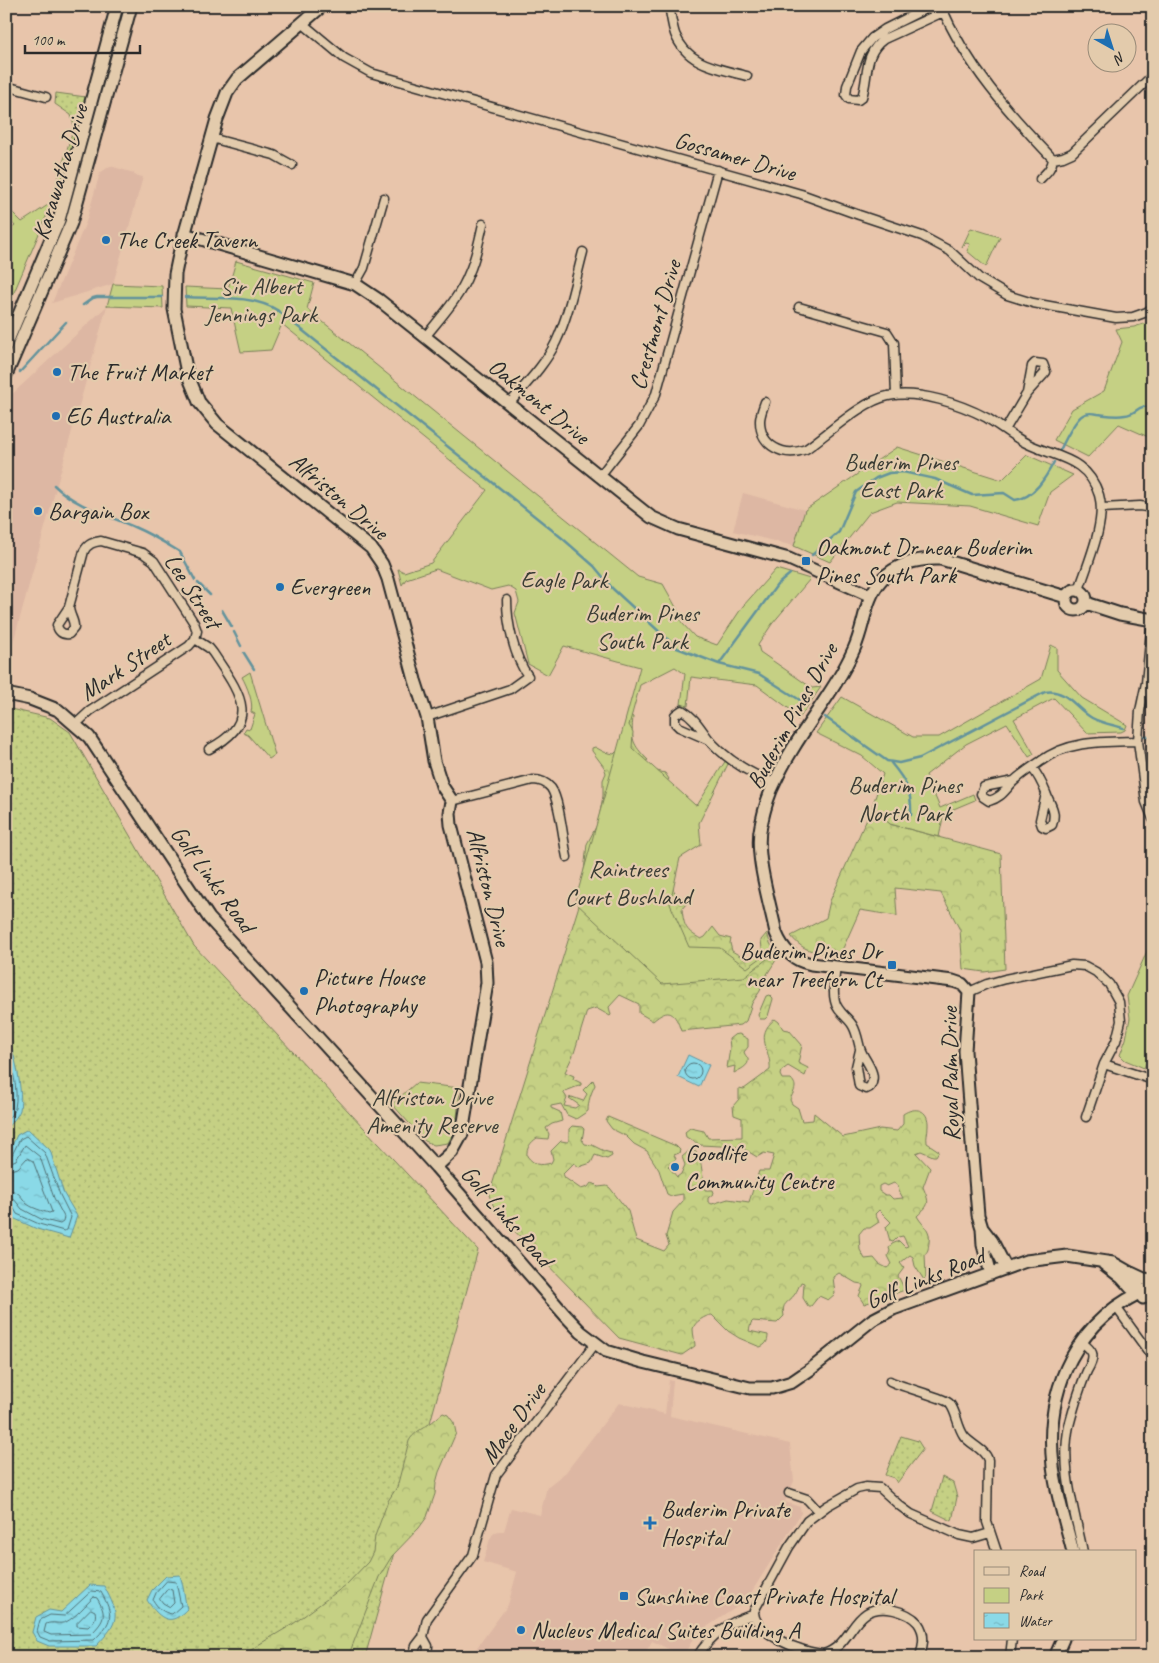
<svg xmlns="http://www.w3.org/2000/svg" width="1159" height="1663" font-family="Caveat,sans-serif">
<style>
.built{fill:#ddb7a3}
.grass{fill:url(#grass-dots);stroke:#787e58}
.forest{fill:url(#forest-crowns);stroke:#787e58;fill-rule:evenodd}
.green{fill:#c5d084;stroke:#787e58}
.water{fill:url(#water-ripples);stroke:#64939c}
.lines{fill:none;stroke-linecap:round;stroke-linejoin:round}
.shore{stroke:#517176;stroke-width:1}
.stream{stroke:#64939c;stroke-width:2.5}
.street-casing{stroke:#2b2b2b;stroke-width:11}
.secondary-casing{stroke:#2b2b2b;stroke-width:15}
.street{stroke:#e3cbac;stroke-width:8}
.secondary{stroke:#e3cbac;stroke-width:11}
.poi-dot{fill:#1f6fb2;stroke:#e3cbac;stroke-width:2}
.labels{text-anchor:middle;stroke-width:4.5;stroke-linejoin:round;paint-order:stroke}
.street-label{font-size:24px;fill:#2b2b2b;stroke:#e3cbac}
.poi-label{font-size:24px;fill:#2b2b2b;stroke:#e3cbac;text-anchor:start}
.park-label{font-size:24px;fill:#3a3c34;stroke:#e3cbac}
</style>
<defs>
<pattern id="grass-dots" width="8" height="8" patternUnits="userSpaceOnUse" patternTransform="scale(1.25)"><rect width="8" height="8" fill="#c5d084"/><path d="M2 2h.1M6 6h.1" fill="none" stroke="#a9b372" stroke-width="1.8" stroke-linecap="round"/></pattern>
<pattern id="forest-crowns" width="20" height="18" patternUnits="userSpaceOnUse" patternTransform="scale(1.25)"><rect width="20" height="18" fill="#c5d084"/><path d="M2 6a3 3 0 1 1 6 0M12 15a3 3 0 1 1 6 0" fill="none" stroke="#a9b372"/></pattern>
<pattern id="water-ripples" width="26" height="14" patternUnits="userSpaceOnUse" patternTransform="scale(1.25)"><rect width="26" height="14" fill="#8ad9e7"/><path d="M2 4q2-2 4 0t4 0M15 11q2-2 4 0t4 0" fill="none" stroke="#77bac6"/></pattern>
</defs>
<rect width="100%" height="100%" fill="#e8c5ab"/>
<filter id="ink" filterUnits="userSpaceOnUse"><feTurbulence type="fractalNoise" baseFrequency=".02" numOctaves="2"/><feDisplacementMap in="SourceGraphic" scale="10" xChannelSelector="R" yChannelSelector="G"/><feConvolveMatrix kernelMatrix="1 2 1 2 8 2 1 2 1" color-interpolation-filters="sRGB"/></filter>
<g filter="url(#ink)">
<path class="built" d="M110,166L134,173V175L143,177L113,284L52,303L86,222L100,173Z
M107,306L37,556L6,668V404L9,397Z
M743,493L805,510L794,546L733,531Z
M669,1380L673,1381L670,1416L790,1444L794,1481L785,1502L800,1507L801,1513L746,1601L696,1634L683,1656L652,1641L643,1657H470L508,1605L517,1572L483,1562L490,1539L493,1534L498,1531H504L511,1508L540,1515L547,1487L566,1472L619,1403L665,1414Z"/>
<path class="grass" d="M56,93L86,97L58,201L49,210L74,126L71,115L55,104Z
M6,708L50,718L70,732L194,946L478,1250L365,1657H6Z
M901,1436L918,1441L923,1449L897,1483L894,1478L885,1475Z
M942,1477L953,1483L957,1497L952,1521L932,1511Z"/>
<path class="forest" d="M629,715L633,717C631,739 632,744 648,760L637,766L665,773L669,779L665,784L671,885L678,898L685,901L686,904L682,909C684,927 686,931 701,939L705,937L713,927L720,936L731,939L730,943L732,951L747,960L762,949L761,940L767,933L770,943L778,957L764,979L760,991L752,1003L746,1021L741,1025L681,1031C675,1012 669,1007 653,1021L639,1013V1004L620,995L609,1007L611,1015L610,1016L596,1008L587,1011L574,1053L565,1072L574,1076L573,1079L581,1083V1085L563,1092L567,1098L564,1106L575,1108L579,1105L569,1098L572,1097L583,1101L587,1094L583,1090L593,1080L595,1085C591,1093 588,1101 588,1111L576,1119L567,1115L561,1104L551,1106V1108L560,1112L562,1121L552,1124L546,1128L549,1134L548,1139L537,1138C531,1142 526,1148 527,1156C534,1165 540,1166 551,1163L553,1159L551,1151L561,1141L567,1142L569,1141V1129L572,1126L582,1127L584,1129L582,1140L585,1144L592,1145L604,1151L611,1153L612,1156L607,1159L595,1155L591,1163L579,1167L574,1163L563,1174L565,1178L581,1189L588,1187L591,1183L595,1184L598,1187L607,1186L610,1188L628,1211L636,1240L664,1251L669,1245L666,1236L673,1212L683,1201V1194L671,1196L667,1194L659,1170L647,1151L634,1144L626,1136L612,1129L606,1121L608,1117L676,1146L680,1150L679,1153L674,1155L676,1159L668,1166L677,1177L681,1174L685,1165L682,1157L689,1151L696,1152L700,1158L705,1190H713L714,1193L708,1198V1202L712,1204L728,1199L749,1202L759,1171H769L774,1155L764,1153L757,1157L741,1147L700,1145L686,1137L685,1132L690,1128L704,1131L708,1138L742,1137V1118L734,1115L733,1106L739,1099V1088L744,1089L770,1070C772,1051 753,1036 775,1019L779,1022L783,1029L789,1030L802,1045L798,1063L808,1068L805,1076L788,1066L781,1071L780,1075L782,1079H791C799,1087 793,1092 790,1100L792,1104L798,1108L802,1121L813,1120L814,1113L843,1137L880,1129L897,1131L903,1124V1114C915,1106 929,1109 928,1126C928,1132 926,1136 927,1143L939,1151L936,1156H933L921,1151L916,1153L930,1168L923,1187C930,1204 930,1204 917,1216C924,1228 931,1228 929,1243C928,1248 929,1250 925,1254L926,1277L924,1280L915,1266L913,1257L910,1255L900,1263L904,1268L898,1276L905,1290L864,1304L859,1296L863,1286L862,1284L856,1283L839,1273L833,1277L835,1294L828,1300L819,1296L811,1306H808L803,1298L804,1283L801,1282C799,1286 797,1291 795,1294C788,1304 781,1302 784,1316L777,1323L753,1321L751,1323L749,1331L768,1335C768,1341 766,1345 760,1347L739,1338L728,1331L712,1315C706,1315 694,1322 693,1329C693,1334 695,1341 695,1346L682,1355L619,1338L496,1212L489,1195L581,899L587,844L598,823L603,796V780L606,773L604,767L592,751V748L595,747L604,752L614,754L621,747ZM894,1183L898,1186L899,1191L903,1198L893,1199L889,1195H885L879,1191V1186L883,1184L887,1186ZM879,1210L891,1222L886,1227L890,1241L893,1242L898,1237L903,1236L908,1246L905,1247L899,1241L892,1244L889,1248L890,1251L888,1256L892,1264L887,1268L879,1264L874,1258L865,1259L860,1250L859,1234L864,1228H870L879,1222L875,1214Z
M872,807L890,824L1001,854L1005,969L984,972L963,969L960,930L941,893L895,888L897,916L860,910L840,955C819,952 805,954 791,936L826,918L830,901Z
M769,995L773,999L768,1016L765,1019H760L758,1015L766,996Z
M739,1034L748,1039V1047L744,1052C745,1055 747,1057 748,1059C750,1066 739,1070 734,1073L735,1066L727,1068L730,1048L729,1039L734,1035Z
M443,1413L448,1415L454,1423L456,1433L439,1472L436,1483L435,1494L427,1517L419,1528L392,1556L379,1577L348,1657H242L258,1645L293,1624L346,1585L368,1562L373,1552L375,1536L388,1501L397,1487L409,1441C413,1433 422,1429 429,1424C434,1421 438,1417 443,1413Z"/>
<path class="green" d="M51,203L49,210L12,297L6,287V273L12,269L6,260V232L15,226L6,216V206L22,222Z
M971,228L1000,237L986,267L967,251L970,244L966,243L962,247Z
M236,261L314,283L307,309L638,577L663,584L677,609L682,623L695,637L717,645L743,606L776,569L810,579L772,624L758,645L760,652L812,688L821,687L798,720L795,713L757,685L691,677L688,706L681,704L685,674L675,667L640,685L629,725L633,732L632,748L695,805L698,804L726,760L729,762L699,823L701,845L680,858L670,904L689,947L720,948L747,968L769,952L772,955L744,977L662,984L575,902L640,667L564,646L548,675L528,664L515,613L519,602L516,591L508,586L491,590L436,569L406,579L402,585L398,569L404,572L431,563L487,490L282,324L271,350L241,352L231,308L186,306L185,287L228,289Z
M113,284L162,286L163,308L107,306Z
M1153,321V439L1119,424L1088,457L1054,440L1072,409L1104,391L1122,342L1116,329L1134,327Z
M897,447L1002,480L1027,455L1073,475L1050,492L1038,526L970,506L897,502L870,512L830,562L794,546L805,510Z
M1051,645L1057,648V670L1082,698L1127,725L1125,730L1121,732L1087,733L1054,698L1014,719L1034,754L1029,757L1007,723L966,744L926,775L940,808L973,794L975,800L944,813L939,837L890,824L872,807L883,774L862,756L816,733L842,697L913,737H939L1041,679Z
M250,672L275,755L269,759L248,735L243,733L246,728L250,729L255,714L251,712C254,703 247,686 242,677Z
M1153,938V1046L1144,1068L1125,1060L1120,1055L1126,1039L1130,1018L1127,996Z
M416,1083L460,1088L456,1128L448,1143L434,1145L425,1141L392,1104Z"/>
<path class="water" d="M6,1038C16,1051 23,1093 20,1110C18,1116 11,1124 6,1128Z
M688,1055L709,1065L699,1087L678,1077Z
M28,1129L50,1150L64,1194L77,1216L69,1238L37,1229L13,1218L6,1204L8,1154L17,1135Z
M180,1575C184,1587 184,1597 187,1609C184,1612 178,1618 173,1619C162,1622 152,1608 147,1600L152,1590L166,1576Z
M90,1585L104,1586C120,1616 120,1621 96,1646H49L37,1641L32,1632L36,1617L49,1610L61,1612Z"/>
<g class="lines">
<path class="shore" d="M6,1050C12,1067 19,1089 15,1108C14,1112 9,1117 6,1121
M685 1071a8 8 0 1 1 16 0a8 8 0 1 1-16 0Z
M6,1157L12,1155L20,1139L26,1136L45,1153L60,1195L71,1217L67,1230L64,1231L39,1224L17,1214L12,1205L6,1203
M6,1164L16,1160L25,1145L40,1157L54,1198L64,1217L63,1222L60,1224L41,1219L22,1209L14,1199L6,1197
M6,1171L18,1168L27,1158L33,1161L52,1212L49,1213C43,1211 31,1208 26,1203C20,1195 18,1190 6,1190
M167,1581L176,1582L181,1606L172,1614C163,1613 157,1607 153,1600L156,1593Z
M168,1589L172,1590L174,1603L170,1607L163,1603L160,1599Z
M92,1591L101,1592C114,1616 113,1621 94,1640L50,1641L40,1637L37,1631L40,1620L50,1615L64,1616Z
M94,1597L97,1598C107,1615 105,1620 91,1634L51,1635L44,1632L46,1624C53,1621 59,1625 66,1622C76,1617 86,1604 94,1597Z
M91,1609L95,1611C97,1619 93,1622 88,1627L77,1626V1623Z"/>
<path class="stream" d="M185,297C215,299 250,294 277,310L562,538L594,566L613,589L677,648L719,664L759,674L803,702
M83,305L93,298L97,297H162
M20,372L66,322
M1060,450C1065,441 1074,420 1083,415C1087,412 1093,413 1098,414C1107,415 1116,417 1125,415C1138,414 1137,403 1153,408
M54,485C75,506 107,515 134,527C148,533 162,541 175,549L180,552L195,580
M812,555L839,532L856,492L876,478L889,473L903,472L935,479L972,495L1004,493L1015,500C1034,498 1046,477 1054,462
M198,583L210,595
M222,610L232,627
M234,632L241,646
M244,653L254,669
M719,664L777,585L790,574
M825,717L887,761L899,763L920,758L1045,692C1066,688 1076,709 1092,718C1101,723 1113,725 1123,728
M1145,736L1153,738
M891,763C906,781 912,791 911,815"/>
<g class="street-casing">
<path id="street" d="M669,6C671,15 672,25 675,34C687,65 718,68 747,76
M931,6L885,29L872,38L861,51L847,86L846,95L849,99L858,100L862,97C869,76 863,54 884,39L943,12
M941,6C966,65 1009,113 1053,159
M302,23L344,58L371,73L801,194L859,215L922,236L950,251L980,279L1007,295L1033,303L1116,318L1133,317L1147,312L1153,307
M6,86L46,97
M211,138L274,155L292,165
M1053,159L1063,157L1072,153L1153,75
M1040,179C1046,173 1052,168 1053,159
M355,284L364,268L384,198
M799,307L887,332L894,343L896,395
M425,337C441,317 460,297 469,273C476,258 479,241 483,224
M765,402C763,408 760,415 760,421C760,446 784,458 806,449C828,434 862,401 888,396C919,390 961,404 987,418C1000,426 1012,436 1026,443C1056,458 1087,457 1099,495C1107,521 1087,565 1079,590
M509,404C525,385 545,365 556,342C569,314 575,282 583,252
M1005,430L1027,393L1046,372L1043,364L1035,363L1032,366L1027,393
M599,477L639,426L656,394L718,170
M1102,508L1140,506L1153,508
M69,607L84,551C88,544 93,542 101,541L143,553L154,561L194,623L197,631L195,639
M69,607C69,615 75,621 74,628L69,634C62,635 58,631 57,625Z
M1152,620L1146,683L1140,711L1138,741L1146,802L1153,819
M195,639L209,648L213,653C238,691 264,721 209,749
M427,717L510,689L528,676C514,657 507,623 507,600
M76,724L90,711L189,646L195,639
M711,741L679,727L675,723V715L682,710C696,718 701,730 711,742C728,760 751,774 774,783
M1032,768C1039,776 1042,783 1046,793C1050,805 1057,811 1052,825L1046,828L1042,826L1040,820L1046,794
M1014,781L984,787L981,794L983,797L989,801C1001,798 1005,790 1013,782C1021,774 1032,767 1041,761C1069,740 1104,742 1138,741
M452,801L533,780C540,780 546,782 551,788C560,801 563,840 567,857
M836,966C835,977 832,990 835,1001C837,1012 848,1017 853,1026C857,1033 858,1041 860,1048C864,1061 879,1073 870,1087L866,1089L859,1086L856,1067L860,1050
M969,992L987,984L1005,979L1072,965L1085,966L1096,972L1109,984L1119,1002L1121,1021L1116,1041L1104,1064L1086,1117
M1104,1064L1153,1080
M1116,1307L1153,1358
M1081,1342C1085,1345 1090,1348 1092,1353C1094,1359 1090,1366 1087,1371C1079,1389 1074,1407 1069,1426C1060,1467 1075,1512 1083,1552
M890,1381C901,1387 946,1398 950,1404C957,1413 957,1426 964,1436C971,1445 985,1449 988,1460L987,1522L997,1552
M789,1493L807,1499L818,1511
M423,1637L427,1619L473,1555L496,1475L595,1344
M413,1657L416,1646L423,1637L428,1646L427,1657
M697,1657C709,1637 730,1620 753,1615
M920,1657C923,1645 926,1634 918,1623C912,1616 903,1612 894,1610C851,1600 855,1646 823,1654C803,1653 753,1634 754,1611L789,1547L807,1521L827,1506L857,1489L866,1487L880,1488L900,1506L911,1514L959,1535L973,1538L990,1533
M1010,1657L1012,1639"/>
</g>
<g class="secondary-casing">
<path id="secondary" d="M322,6L237,79L227,93L217,119L180,250L175,274L174,309L187,373L199,402L217,424L371,548L382,564L388,579L415,680L427,717L434,761L442,786L452,801L450,813L451,825L486,962L487,983L462,1134L452,1152L436,1167
M184,234L355,284L379,300L651,517L678,529L789,559L871,596
M6,345L59,220L117,6
M6,375L71,223L131,6
M1066 600a10 10 0 1 1 20 0a10 10 0 1 1-20 0Z
M1086,603L1120,614L1153,620
M6,694L30,699L58,710L89,737L209,918L436,1167L565,1315L581,1332L606,1351L643,1362L750,1388H772L792,1382L811,1369L872,1320L893,1309L1026,1261L1067,1256L1113,1263L1127,1271L1137,1284L1143,1298
M982,1228L992,1241L1006,1268
M1104,1264L1122,1278L1131,1288
M1129,1272L1144,1279L1153,1280
M991,1274L983,1245L982,1228L978,1215L972,1143L965,1051L969,992L962,984L953,981L811,964C793,960 783,950 776,933C770,903 754,854 761,825C764,811 768,795 775,782C796,735 833,696 854,649C865,625 864,599 882,579C898,563 919,558 941,559L1066,597
M1073,1552C1066,1523 1056,1495 1053,1466C1044,1388 1077,1317 1153,1287
M1055,1657L1063,1639"/>
</g>
<use href="#street" class="street"/>
<use href="#secondary" class="secondary"/>
</g>
</g>
<g class="poi-dot">
<circle cx="106" cy="240" r="5"/>
<circle cx="57" cy="372" r="5"/>
<circle cx="56" cy="416" r="5"/>
<circle cx="38" cy="511" r="5"/>
<rect x="801" y="556" width="10" height="10" rx="2.5"/>
<circle cx="280" cy="587" r="5"/>
<rect x="887" y="960" width="10" height="10" rx="2.5"/>
<circle cx="304" cy="991" r="5"/>
<circle cx="675" cy="1167" r="5"/>
<path d="M647.5 1515.5h5v5h5v5h-5v5h-5v-5h-5v-5h5z"/>
<rect x="619" y="1591" width="10" height="10" rx="2.5"/>
<circle cx="521" cy="1630" r="5"/>
</g>
<g class="labels">
<g class="street-label">
<text transform="translate(735 156) rotate(16)" y="8">Gossamer Drive</text>
<text transform="translate(60 172) rotate(-73)" y="8">Karawatha Drive</text>
<text transform="translate(655 325) rotate(-74)" y="8">Crestmont Drive</text>
<text transform="translate(539 401) rotate(39)" y="8">Oakmont Drive</text>
<text transform="translate(339 496) rotate(40)" y="8">Alfriston Drive</text>
<text transform="translate(193 591) rotate(57)" y="8">Lee Street</text>
<text transform="translate(125 666) rotate(-34)" y="8">Mark Street</text>
<text transform="translate(792 716) rotate(-61)" y="8">Buderim Pines Drive</text>
<text transform="translate(213 879) rotate(54)" y="8">Golf Links Road</text>
<text transform="translate(489 887) rotate(76)" y="8">Alfriston Drive</text>
<text transform="translate(950 1074) rotate(-91)" y="8">Royal Palm Drive</text>
<text transform="translate(507 1216) rotate(49)" y="8">Golf Links Road</text>
<text transform="translate(925 1278) rotate(-22)" y="8">Golf Links Road</text>
<text transform="translate(513 1423) rotate(-54)" y="8">Mace Drive</text>
</g>
<g class="poi-label">
<text x="116" y="248">The Creek Tavern</text>
<text x="67" y="380">The Fruit Market</text>
<text x="66" y="424">EG Australia</text>
<text x="48" y="519">Bargain Box</text>
<text x="816" y="555">Oakmont Dr near Buderim<tspan x="816" dy="28">Pines South Park</tspan></text>
<text x="290" y="595">Evergreen</text>
<text x="882" y="959" text-anchor="end">Buderim Pines Dr<tspan x="882" dy="28">near Treefern Ct</tspan></text>
<text x="314" y="985">Picture House<tspan x="314" dy="28">Photography</tspan></text>
<text x="685" y="1161">Goodlife<tspan x="685" dy="28">Community Centre</tspan></text>
<text x="661" y="1517">Buderim Private<tspan x="661" dy="28">Hospital</tspan></text>
<text x="634" y="1604">Sunshine Coast Private Hospital</text>
<text x="531" y="1638">Nucleus Medical Suites Building A</text>
</g>
<g class="park-label">
<text x="261" y="294">Sir Albert<tspan x="261" dy="28">Jennings Park</tspan></text>
<text x="901" y="470">Buderim Pines<tspan x="901" dy="28">East Park</tspan></text>
<text x="564" y="588">Eagle Park</text>
<text x="642" y="621">Buderim Pines<tspan x="642" dy="28">South Park</tspan></text>
<text x="905" y="793">Buderim Pines<tspan x="905" dy="28">North Park</tspan></text>
<text x="628" y="877">Raintrees<tspan x="628" dy="28">Court Bushland</tspan></text>
<text x="432" y="1105">Alfriston Drive<tspan x="432" dy="28">Amenity Reserve</tspan></text>
</g>
</g>
<rect width="1159" height="1663" fill="none" stroke="#e3cbac" stroke-width="25"/>
<rect x="12" y="12" width="1134" height="1638" fill="none" stroke="#2b2b2b" stroke-width="2" filter="url(#ink)"/>
<rect x="974" y="1550" width="162" height="90" fill="#e3cbac" stroke="#998b78"/>
<rect x="984" y="1567" width="25" height="8" fill="#e3cbac" stroke="#998b78"/>
<text x="1019" y="1576" font-size="15" fill="#2b2b2b">Road</text>
<rect x="984" y="1588" width="25" height="15" fill="#c5d084" stroke="#998b78"/>
<text x="1019" y="1600" font-size="15" fill="#2b2b2b">Park</text>
<rect x="984" y="1613" width="25" height="15" fill="url(#water-ripples)" stroke="#998b78"/>
<text x="1019" y="1626" font-size="15" fill="#2b2b2b">Water</text>
<g transform="translate(1112 48) rotate(141)"><circle r="24" fill="#e3cbac" stroke="#998b78"/>
<path d="M0-4L9 19L0 12L-9 19Z" fill="#1f6fb2"/>
<text y="-8" font-size="14" font-weight="bold" text-anchor="middle" fill="#2b2b2b">N</text>
</g>
<path d="M25 45v8h115v-8" fill="none" stroke="#2b2b2b" stroke-width="2.5"/>
<text x="32" y="45" font-size="15" fill="#2b2b2b" stroke="#e3cbac" stroke-width="4" paint-order="stroke">100 m</text>
</svg>
